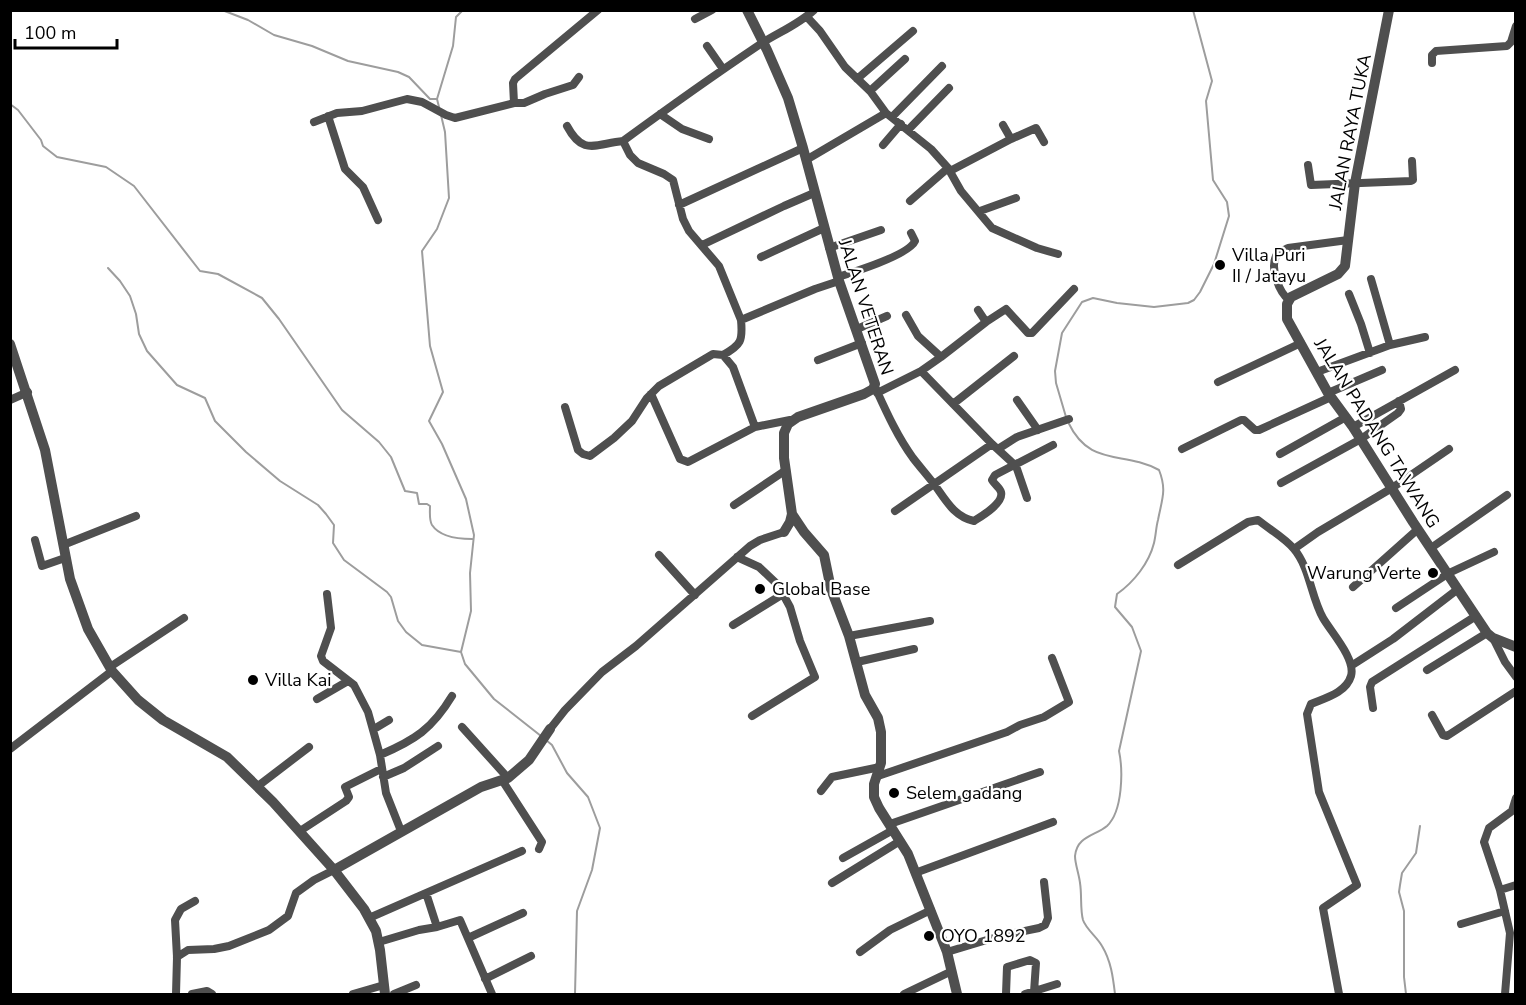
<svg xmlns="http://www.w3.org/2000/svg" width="1526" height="1005" font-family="'Nunito Sans',sans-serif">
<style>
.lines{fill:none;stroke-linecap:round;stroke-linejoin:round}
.stream{stroke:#9d9d9d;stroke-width:2}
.minor{stroke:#4f4f4f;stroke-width:8}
.tertiary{stroke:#4f4f4f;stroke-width:10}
.poi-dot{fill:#000;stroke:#fff;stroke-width:2}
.labels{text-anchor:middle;stroke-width:4.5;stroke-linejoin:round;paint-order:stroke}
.street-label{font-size:18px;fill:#000;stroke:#fff}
.poi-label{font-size:18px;fill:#000;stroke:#fff;text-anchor:start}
</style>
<rect width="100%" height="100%" fill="#fff"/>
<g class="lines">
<path class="stream" d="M222,10L248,20L274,35L312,46L348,61L398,72L409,77L430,99H437
M10,104L18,110L41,140L43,146L57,157L106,167L134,186L200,271L218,274L262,298L279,319L342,410L379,442L391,457L405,491L417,493L419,504H427L430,506C430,512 429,520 432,525C440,537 460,539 472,539
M439,107L437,99L453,46L456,17L463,10
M441,115L445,132L449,198L437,229L422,251L430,346L443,392L429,421L442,444L466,499L474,535L470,573L471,611L461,652L465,664L494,699L541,736
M108,268L120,281L130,296L136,314L139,334L147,351L177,385L205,398L215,421L246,452L280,481L318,505L326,514L334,525L333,543L344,560L387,592L391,597L398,621L406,632L422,645L461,652
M1066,417L1056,383L1055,371L1062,333L1082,302L1093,298L1117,303L1154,307L1188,303L1194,300L1200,292L1214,264L1229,216L1227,202L1213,180L1206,101L1212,81L1193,10
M1068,422C1090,468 1122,450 1159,470C1167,490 1162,499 1158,520C1156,527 1156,535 1154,543C1149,563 1134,582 1117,594L1115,607L1132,627L1141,651L1119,751C1123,770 1123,811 1107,826C1095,836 1077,836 1075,856C1075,864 1079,874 1080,883C1082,895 1080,909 1083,920C1086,929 1097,937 1102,946C1111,961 1113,977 1115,994
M546,740L552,745L567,773L588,797L600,828L592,870L577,911L575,994
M1406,994L1404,977V911L1399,892L1400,885L1402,873L1416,853L1420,826"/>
<path class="minor" d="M814,10C798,25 777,33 759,45C713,76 668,108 623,141L630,155L638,163L664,174L673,180L683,219L689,231L719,266L741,320L815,289L839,281
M695,19L712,10
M707,46L723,69
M1432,63V55L1436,51L1507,46L1511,42L1516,26
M857,79L913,31
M870,91L905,59
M514,103H524L545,94L573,85L579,77
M886,113L931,149L948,168L961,191L992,228L1037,248L1058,254
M660,114L682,129L709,139
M328,116L345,169L363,187L378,220
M892,117L942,66
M314,122L337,113L362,111L407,99L422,102L446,115L455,118L514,103L513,83L515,79L598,10
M567,126C583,156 595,144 623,141
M908,130L949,88
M1011,139L1036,128L1044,142
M883,145L901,124
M806,160L886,113L870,91L845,67L820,31L807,17
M1308,165L1311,185L1411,181L1413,180L1412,161
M950,171L1011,139L1003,125
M910,201L948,168
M679,205L803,148
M980,211L1016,198
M702,245L784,206L814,193
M829,248L881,230
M761,257L824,228
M838,277C854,272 909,255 915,241L911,233
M1371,279L1390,345
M1349,294L1361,324L1370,353
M1289,300C1279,292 1270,269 1276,256C1279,252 1284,250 1288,248L1348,240
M906,315L918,336L941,357L921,371
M986,322L1006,309L1028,333H1032L1074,289
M857,329L887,316
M723,355C741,345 743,341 741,320
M941,357L986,322L978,310
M818,360L862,343
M1317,372L1390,345L1425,337
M1218,382L1301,343
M875,387C886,411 897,436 913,458C920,467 927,475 934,484C945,499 954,517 974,521C982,516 1004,503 1001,492C1000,488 994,484 992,480L995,475L1053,445
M877,393L921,371L992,444L1016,466L1027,498
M1328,393L1382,370
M651,394L680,459L688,462L755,427L790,420
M10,400L28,392
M1017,400L1038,430
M953,404L1014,356
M565,407L578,450L583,454L590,456L614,438L632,421L647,398L659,386L713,354L723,355L733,367L755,427
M1353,427L1455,370
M998,449L1017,437L1069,419
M1182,449L1241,420H1244L1255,430H1259L1331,397
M1280,454L1346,417
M1281,483L1361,439L1398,413L1401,409L1399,401
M734,505L786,470
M895,511L992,444
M35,540L42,566L65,558
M63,545L136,516
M1431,548L1507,495
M1294,549L1318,532L1392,488L1449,449
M659,555L695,595
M737,557L759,567L778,585L790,607L800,641L815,677L752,716
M1178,565L1248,522L1258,520C1269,529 1285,538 1294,549C1310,568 1311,597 1323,618C1331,632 1356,659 1351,676C1346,693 1325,698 1311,704L1307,714L1319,792L1357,885L1323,908L1339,994
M1353,587L1418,529
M327,594L331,628L321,656L323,661L354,685L368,712L380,755L386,793L401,831
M1396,608L1449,573L1494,552
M733,625L783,594
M849,636L930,621
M1493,638L1505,662L1516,677
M857,662L914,649
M1354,664L1393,639L1458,589
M110,667L184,618
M1427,670L1487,633
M317,699L348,681
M1373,708L1370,687L1372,682L1476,616
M1432,715L1443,735L1447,736L1516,691
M462,727L508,778
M374,729L389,720
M550,729L565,710L602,672L636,646L750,546L760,540L784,532
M10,749L112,671
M380,755C415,740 432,729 452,696
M878,776L1007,732L1020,725L1044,717L1069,702L1052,658
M383,777L404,768L438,746
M502,780L542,842L539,849
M258,786L309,747
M821,791L832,777L880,767
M890,824L1040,772
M300,831L346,801L349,797L345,787L381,769
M843,858L893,830
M915,873L1053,822
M832,883L900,841
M1500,890L1516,885
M426,893L437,927
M369,918L522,851
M1461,924L1505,911
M468,938L523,913
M379,942L419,930L437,927L460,920L492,994
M860,952L890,930L931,910
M947,952L1000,936L1039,928L1045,925L1048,918L1044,882
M177,957L188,950L214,949L229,946L269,930L288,916L296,893L314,880L334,870
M485,979L531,956
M176,994L177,957L175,920L181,909L195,901
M192,994L207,991L212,994
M353,994L384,985
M394,994L416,985
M904,994L952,971
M1006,994L1007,967L1030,960L1036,963L1034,992
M1025,994L1057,984
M1505,994L1510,933L1500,890L1484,842L1489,828L1512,811L1516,798"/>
<path class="tertiary" d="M747,10L767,50L788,98L803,148L839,281L875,384L873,389L864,394L798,417L788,424L784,433V458L792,514L804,532L824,555L831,589L849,636L865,695L878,718L881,732V763L874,784V797L879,808L908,854L947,952L957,994
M1389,10L1355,183L1345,266L1338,274L1291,297L1287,304V319L1328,393L1353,427L1413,522L1487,633L1493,638L1516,647
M10,344L45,450L70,579L88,629L112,671L138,700L163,720L227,757L273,802L334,870L364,909L376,931L380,950L385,994
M784,532L790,522L792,514
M334,870L481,787L508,778L529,760L550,729"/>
</g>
<g class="poi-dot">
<circle cx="1220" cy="265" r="6"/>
<circle cx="1433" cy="573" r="6"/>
<circle cx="760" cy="589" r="6"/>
<circle cx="253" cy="680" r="6"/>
<circle cx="894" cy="793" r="6"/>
<circle cx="929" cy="936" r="6"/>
</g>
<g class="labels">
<g class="street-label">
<text transform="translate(1350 132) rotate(-79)" y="6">JALAN RAYA TUKA</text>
<text transform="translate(866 307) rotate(72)" y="6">JALAN VETERAN</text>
<text transform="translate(1377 433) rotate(58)" y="6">JALAN PADANG TAWANG</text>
</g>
<g class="poi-label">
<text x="1232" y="261">Villa Puri<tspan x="1232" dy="21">II / Jatayu</tspan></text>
<text x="1421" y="579" text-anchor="end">Warung Verte</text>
<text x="772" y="595">Global Base</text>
<text x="265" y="686">Villa Kai</text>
<text x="906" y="799">Selem gadang</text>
<text x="941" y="942">OYO 1892</text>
</g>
</g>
<rect width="1526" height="1005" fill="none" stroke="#000000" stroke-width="24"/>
<path d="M15 39v9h102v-9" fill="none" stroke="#000000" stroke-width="3"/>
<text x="24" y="39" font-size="18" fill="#000000" stroke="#ffffff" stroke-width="4.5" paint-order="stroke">100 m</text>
</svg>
